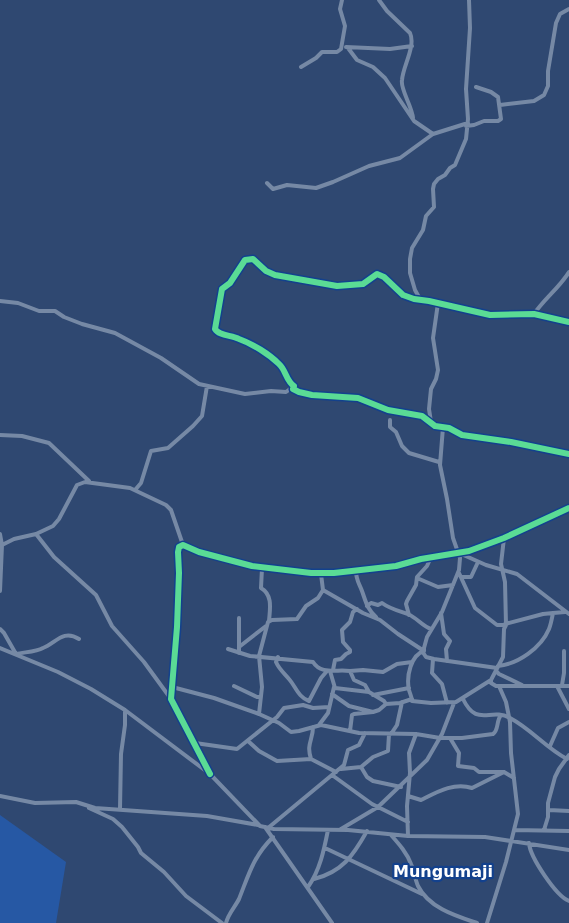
<svg xmlns="http://www.w3.org/2000/svg" width="569" height="923" font-family="'DejaVu Sans',sans-serif">
<style>
.green{fill:#2658a4}
.lines{fill:none;stroke-linecap:round;stroke-linejoin:round}
.minor{stroke:#7689a5;stroke-width:4}
.cycleway-casing{stroke:#13418d;stroke-width:9}
.cycleway{stroke:#5adb95;stroke-width:6}
.labels{text-anchor:middle;stroke-width:4.5;stroke-linejoin:round;paint-order:stroke}
.quarter-label{font-size:16px;font-weight:bold;fill:#fff;stroke:#13418d}
</style>
<rect width="100%" height="100%" fill="#2f4871"/>
<path class="green" d="M0,815L66,862L56,923H0Z"/>
<g class="lines">
<path class="minor" d="M379,0L387,11L410,33C416,46 403,66 402,80C400,89 412,106 413,118
M346,47L390,49L412,46
M348,48L357,60L373,67L385,78L414,121L433,134
M301,67L316,58L322,52H337L341,49L345,26L340,9L342,0
M500,105L534,101L544,95L548,86V71L556,23L560,14L569,9
M466,126L474,125L484,121H498L501,119L498,97L491,92L476,87
M267,183L273,189L287,185L316,188L333,182L369,166L400,158L433,134L468,123
M420,299L415,290L410,273V259L412,248L423,230L426,216L434,207L433,189L434,184L438,179L445,175L450,168L455,165L466,139L468,119L466,89L470,28L469,0
M0,301L18,303L39,311H55L64,317L82,324L115,333L161,358L199,384L245,394L271,391L286,392L294,386
M534,314C544,299 559,288 569,272
M569,322L534,314L490,315L429,301L414,299L403,295L384,277L377,274L363,284L337,286L275,275L266,271L253,259L245,260L230,283L222,289L215,329C219,336 232,335 239,339C253,344 269,354 279,364C286,370 286,381 294,386L293,389L299,392L312,395L358,398L388,410L422,416L435,426L449,428L462,435L511,442L569,454
M390,420V427L396,432L402,446L409,453L439,462
M431,422L429,409L431,389L436,379L438,370L433,338L438,303
M443,427L440,465L447,499L453,538L460,558L459,570L442,612L427,637L424,648V651C411,655 406,676 409,690C410,694 412,697 412,701L431,703L456,702L491,680L503,657L504,629L506,625L505,582L501,564L504,538
M0,435L22,436L49,443L89,481
M135,490L141,483L151,451L168,448L193,426L202,416L207,386
M0,534L2,545L0,591
M36,534L54,557L96,595L112,626L144,662L171,699
M2,545L14,539L36,534L53,526L59,519L77,485L85,482L130,488L166,505L171,510L183,545
M459,553L486,565L517,574L569,614
M262,568L261,588C273,595 270,609 269,621
M356,571C356,580 359,583 362,591C366,602 367,609 376,617
M459,573L475,608L497,625H506
M321,574L323,590L363,613L380,620L398,634L424,651
M461,577H471L478,562
M417,578L438,587L453,585
M367,606L371,603L378,605L382,603C390,609 399,611 408,614C417,618 422,626 431,629
M441,613L444,634L450,641L446,649L447,661
M409,615L406,604L407,601L416,585L417,577L427,566L431,557
M239,618V653
M505,624L543,614L553,613
M0,629L4,633L16,654C24,652 36,652 43,648C56,643 63,629 79,639
M239,647L266,626
M0,648L58,672L91,689L125,710L210,774L260,826L274,829L348,830L408,836L485,837L569,850
M228,649L250,656L313,662C321,675 337,669 350,671L354,680L365,685L369,692L384,701L386,704
M422,651L426,657L434,659L497,668
M278,657L276,662C279,669 284,673 289,679C296,687 298,697 309,701
M433,659L432,673L442,684L447,703
M498,666C518,664 541,648 549,629C551,624 552,618 553,613L565,612
M333,670L335,660L341,659L346,654L350,652V650L343,642L342,630L350,622L353,612L357,609
M330,671L335,688L369,692
M350,671L363,670L383,672L397,664L412,662
M496,671L499,674L522,685
M491,680V683L496,686H569
M562,685L564,673V651
M234,686L257,697H261
M557,686L569,709
M172,687L214,698L259,714L279,723L291,732L299,731L321,725L359,733L416,734L440,738
M332,694L349,706L373,712
M373,695L409,688
M463,699C477,728 490,707 510,718C531,729 546,748 567,759
M309,701L321,678L327,671
M259,714L262,687L259,656L268,622L272,620L297,619L306,606L318,598L323,590
M319,725L328,713L334,687
M350,731L352,715L354,714L373,712L379,710L386,704L400,703L412,699
M391,734L397,725L402,702
M439,738H462L493,734C499,730 496,721 501,715
M450,738L459,753L458,766L474,768L479,772H504L514,778
M248,741L259,751L277,761L311,759L336,772
M195,743L237,749L277,717L284,708L303,705L313,708L329,707
M550,746L558,728L569,722
M311,759C306,744 313,740 313,727
M361,767L373,757L388,751L389,734
M341,769L361,767L367,777L373,781L401,787
M210,774L171,699L177,627L179,573L178,552L179,547L183,545L199,552L252,566L311,573H334L396,566L421,559L469,551L504,538L569,508
M332,775L372,804L408,822
M0,796L35,803L76,802L95,808L207,816L258,825
M408,796L421,800C437,792 454,782 472,788L504,772
M89,808L113,819L122,827L138,847L141,853L164,872L186,896L222,923
M120,809L121,754L125,725V710
M549,810L569,811
M265,827L332,923
M268,828L344,765L348,750L359,745L365,733
M341,829L378,807L427,760L442,734L454,703
M514,830L569,831
M544,830L548,817V803L555,777L559,769L569,755
M391,835C399,844 407,853 411,864C414,871 415,879 418,886C429,908 456,916 477,923
M408,836L407,806L410,773L409,753L416,734
M529,843C530,857 556,896 569,901
M325,848L422,894
M314,879C342,872 353,856 367,831
M308,887C320,870 324,850 328,830
M226,923C228,914 235,907 239,899C249,874 253,857 273,837
M487,923L506,862L518,814L511,753L510,722L506,702L499,686"/>
<g class="cycleway-casing">
<path id="cycleway" d="M569,322L534,314L490,315L429,301L414,299L403,295L384,277L377,274L363,284L337,286L275,275L266,271L253,259L245,260L230,283L222,289L215,329C219,336 232,335 239,339C253,344 269,354 279,364C286,370 286,381 294,386L293,389L299,392L312,395L358,398L388,410L422,416L435,426L449,428L462,435L511,442L569,454
M210,774L171,699L177,627L179,573L178,552L179,547L183,545L199,552L252,566L311,573H334L396,566L421,559L469,551L504,538L569,508"/>
</g>
<use href="#cycleway" class="cycleway"/>
</g>
<g class="labels">
<g class="quarter-label">
<text x="443" y="877">Mungumaji</text>
</g>
</g>
</svg>
